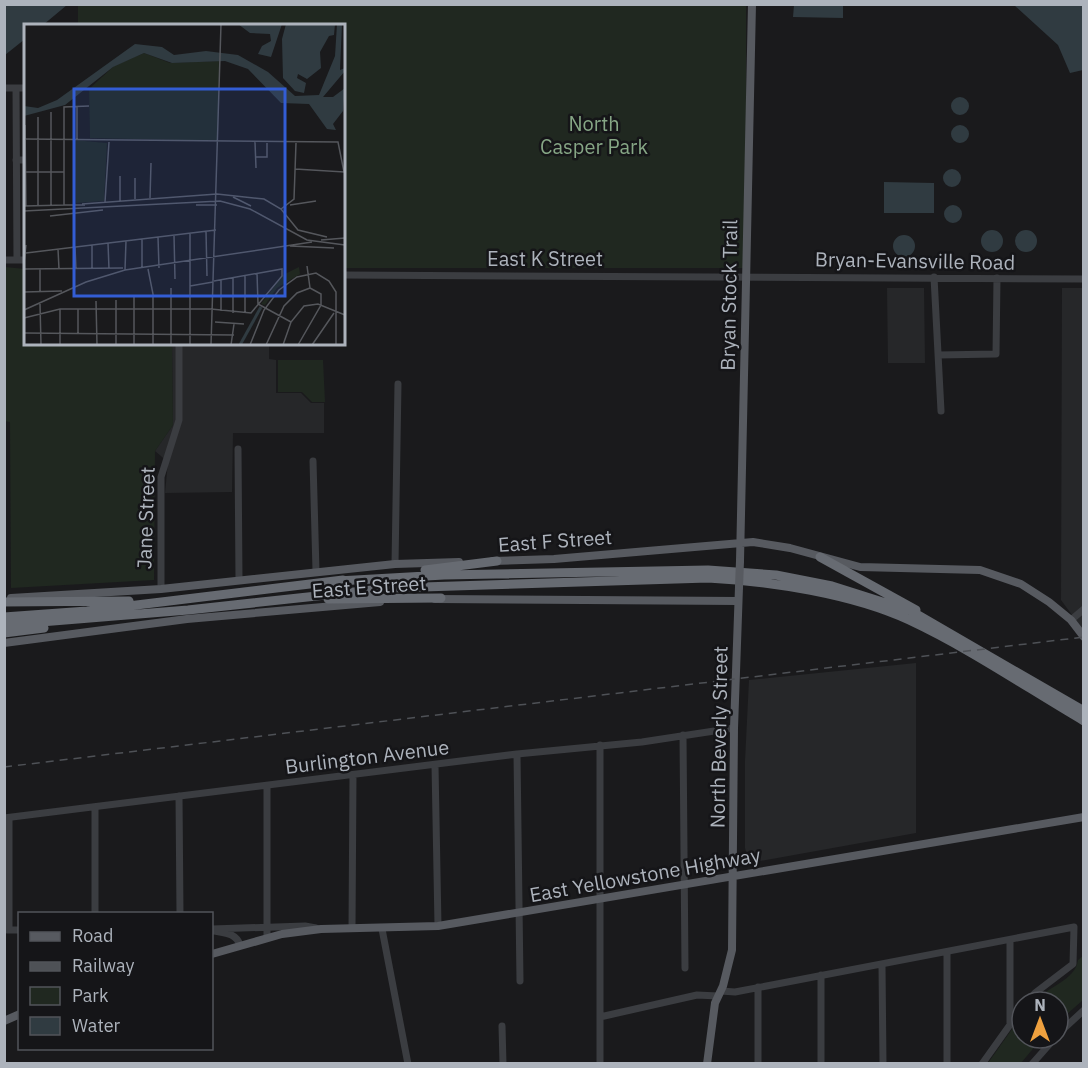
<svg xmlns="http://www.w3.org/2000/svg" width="1088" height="1068" font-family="'IBM Plex Sans',sans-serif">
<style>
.built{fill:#262729}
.green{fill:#202820}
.water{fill:#303b41}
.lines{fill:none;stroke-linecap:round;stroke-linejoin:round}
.minor{stroke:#3b3d41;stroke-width:7}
.major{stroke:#575a60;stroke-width:8}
.highway{stroke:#676b72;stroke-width:9}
.rail{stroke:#4e5156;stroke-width:1.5;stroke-dasharray:8 6;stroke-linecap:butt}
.major-bridge{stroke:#575a60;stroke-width:8}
.labels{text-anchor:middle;stroke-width:5;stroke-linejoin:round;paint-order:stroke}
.park-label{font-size:20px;fill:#86a685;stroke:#151518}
.street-label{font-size:20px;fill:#adb3bc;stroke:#151518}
.inset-river{fill:none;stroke:#303b41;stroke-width:3}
.inset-road{fill:none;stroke:#55575c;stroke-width:1.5}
.view{fill:#335dd4;fill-opacity:0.15;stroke:#335dd4;stroke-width:3}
.inset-edge{fill:none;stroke:#adb3bc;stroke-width:3}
</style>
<rect width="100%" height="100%" fill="#1a1a1c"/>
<path class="built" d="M887,288H924L925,363H888Z
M1062,288H1083V630L1061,600Z
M172,344H269V359L276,360V393H301L311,403H324V433H233L232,492L165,493L168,462L155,451L173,425Z
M916,663V833L749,863L745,848V761L749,680Z"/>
<path class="green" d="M78,5H746V268H344V26L78,25Z
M5,267L25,269L26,344H172L173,425L155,451L154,580L11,588L10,422L4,421Z
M278,360H323L325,402H312L302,392H278Z
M1083,956V1000L1058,1022V1002H1033C1046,988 1076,980 1078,960Z
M1022,1015V1038H1042L1021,1063H988Z"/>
<path class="water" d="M5,4H67V5L43,25L26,26L25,39L5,55Z
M794,5H843V18L793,17Z
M1014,5H1083V70L1070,73L1058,45Z
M951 106a9 9 0 1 1 18 0a9 9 0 1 1-18 0Z
M951 134a9 9 0 1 1 18 0a9 9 0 1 1-18 0Z
M943 178a9 9 0 1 1 18 0a9 9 0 1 1-18 0Z
M884,182L934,183V213H884Z
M944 214a9 9 0 1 1 18 0a9 9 0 1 1-18 0Z
M981 241a11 11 0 1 1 22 0a11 11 0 1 1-22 0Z
M1015 241a11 11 0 1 1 22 0a11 11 0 1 1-22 0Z
M893 246a11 11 0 1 1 22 0a11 11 0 1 1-22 0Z"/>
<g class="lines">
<path class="minor" d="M4,88H26
M16,88L17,260
M16,160H26
M4,260H26
M344,275L1084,279
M934,277L941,411
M938,355L996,354L997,278
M238,449L239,580
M313,461L316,571
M395,564L398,384
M161,589V477L179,420V344
M1071,620L1084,609
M683,735L685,968
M600,745V1064
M517,754L520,981
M435,765L438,926
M179,796L180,914
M4,818L517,754L642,742L734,728
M9,818V930
M95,914V807
M352,928L353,775
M212,929L305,926L316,928
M382,929L408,1064
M7,930H20
M214,931C225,933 236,933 240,945
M267,938V787
M1010,942V1023
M947,952V1064
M882,965L883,1064
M721,991L735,992L1074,927L1073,964L1035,993L1027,1002
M600,1017L697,995L718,996
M502,1026L503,1064
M1058,1034L1084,1010
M758,1064V987
M821,1064V975
M982,1064L1022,1008
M1032,1064L1055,1038"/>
<path class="major" d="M493,561L554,559L753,542L790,548L860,567L980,570L1021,584L1049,602L1071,620L1084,637
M740,561L752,4
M11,598L161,589L395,564L459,562
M435,599L738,601
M4,643L187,619L380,602
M212,954L282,934L321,929L438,926L1084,817
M4,1021L20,1014
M707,1064L715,1003L723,986L732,950L734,728L739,587"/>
<path class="highway" d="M820,557L916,610
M425,570L497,561
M338,581L444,575L708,570L776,575L832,586L911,611L1084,711
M328,599L441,598
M4,602L129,601
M4,617L87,611L343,580
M4,625L188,610L391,588L708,578C770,581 853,594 909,620C969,648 1026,687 1084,721
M4,633L44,628"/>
<path class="rail" d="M4,767L1084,637"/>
<path class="major-bridge" d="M739,587L740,561"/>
</g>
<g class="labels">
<g class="park-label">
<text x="594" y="131">North<tspan x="594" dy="23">Casper Park</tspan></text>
</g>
<g class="street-label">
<text x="545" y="266">East K Street</text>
<text transform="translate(915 261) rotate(1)" y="7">Bryan-Evansville Road</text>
<text transform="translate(729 295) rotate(-89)" y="7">Bryan Stock Trail</text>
<text transform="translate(146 518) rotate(-88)" y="7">Jane Street</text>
<text transform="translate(555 541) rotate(-4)" y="7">East F Street</text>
<text transform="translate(369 587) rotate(-4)" y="7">East E Street</text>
<text transform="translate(719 737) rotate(-89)" y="7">North Beverly Street</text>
<text transform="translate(367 757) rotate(-7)" y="7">Burlington Avenue</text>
<text transform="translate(645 875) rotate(-10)" y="7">East Yellowstone Highway</text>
</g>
</g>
<g transform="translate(24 24)">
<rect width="321" height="321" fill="#1a1a1c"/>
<path d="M120,29L146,39L195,37L194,117L66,114L65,65L90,42ZM50,116L83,119L80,177L52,179ZM275,243L276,250L253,264L241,281L237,280L259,251Z" fill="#202820"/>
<path d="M214,0H258L247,33L234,30L238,22L247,17L246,10L226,9ZM262,0H311L310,11L305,12L296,28L297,44L283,55L274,50L273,54L282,59L280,69L271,67L259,54L258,15ZM313,0H318L316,46L321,44V47L299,73H309L321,64L319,87L309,100L312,106L303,105L285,80L257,79L224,45L201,37L148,39L120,29L89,43L41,81L0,92V82L14,84L33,76L111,20L138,23L150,31L182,27L214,31L244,48L271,72L295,71L311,32Z" fill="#303b41"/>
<path class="inset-river" d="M216,321L237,283"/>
<path class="inset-road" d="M53,82V115M27,88V181M14,93V182M1,101L2,182M0,115L314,118L320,148L271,145M231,118L232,144M232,133H243V119M1,148H40M96,152V177M111,154V175M209,173L227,182M126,174L127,139M81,178L85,118M58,180L193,170L240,175L257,185L274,206L303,213M40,181V83L65,82M40,181H61M172,181H193M266,181L292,177M0,182L42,181M257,185L270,175L272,119M0,187L196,177L226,185L283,216L321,221M26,192L79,186M182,207L183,252M150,211L151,255M134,213L135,244M297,216L321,214M84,219L85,245M266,222L310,224M51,223L52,245M34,225L35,245M2,229L192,206M0,239L2,221M283,242L286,264M118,244V215M0,245L99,244M16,245V267M68,245V221M124,245L129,270V321M101,246L102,217M233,249L234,280L267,298M221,252V289M166,262L189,258M147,264V321M0,268L38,267M110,272V321M72,277L73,321M16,280L17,321M0,286L62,258L101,246L288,218M197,287V256M209,289V254M0,294L36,285H187L227,289L258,252V245L190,257M191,298L220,300M0,309L210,311M54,309V285M36,321V285M92,321V276M166,321V209M187,321L197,0M207,321L210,300M226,321L240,286L255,266L273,253L292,249L305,257L312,268V321M242,321L260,282L273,269L286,264M259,321L267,298L280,282L294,280L321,291M274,321L297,281V270L286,264M288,321L310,289"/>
<path class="view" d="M50,65H261V272H50Z"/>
<rect width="321" height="321" class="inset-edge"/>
</g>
<rect width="1088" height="1068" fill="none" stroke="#adb3bc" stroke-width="12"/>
<rect x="18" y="912" width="195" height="138" fill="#151518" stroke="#52545a" stroke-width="1.5"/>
<rect x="30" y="932" width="30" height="9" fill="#575a60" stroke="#52545a" stroke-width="1.5"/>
<text x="72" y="942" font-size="18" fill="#adb3bc">Road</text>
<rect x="30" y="962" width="30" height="9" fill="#4e5156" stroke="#52545a" stroke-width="1.5"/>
<text x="72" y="972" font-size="18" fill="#adb3bc">Railway</text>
<rect x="30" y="987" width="30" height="18" fill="#202820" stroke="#52545a" stroke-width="1.5"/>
<text x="72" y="1002" font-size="18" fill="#adb3bc">Park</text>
<rect x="30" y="1017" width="30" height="18" fill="#303b41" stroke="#52545a" stroke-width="1.5"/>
<text x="72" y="1032" font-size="18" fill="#adb3bc">Water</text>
<g transform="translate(1040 1020)"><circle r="28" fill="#151518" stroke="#52545a" stroke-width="1.5"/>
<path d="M0-4.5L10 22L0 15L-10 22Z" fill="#efa13f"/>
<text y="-9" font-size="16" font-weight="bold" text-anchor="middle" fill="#adb3bc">N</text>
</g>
</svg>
